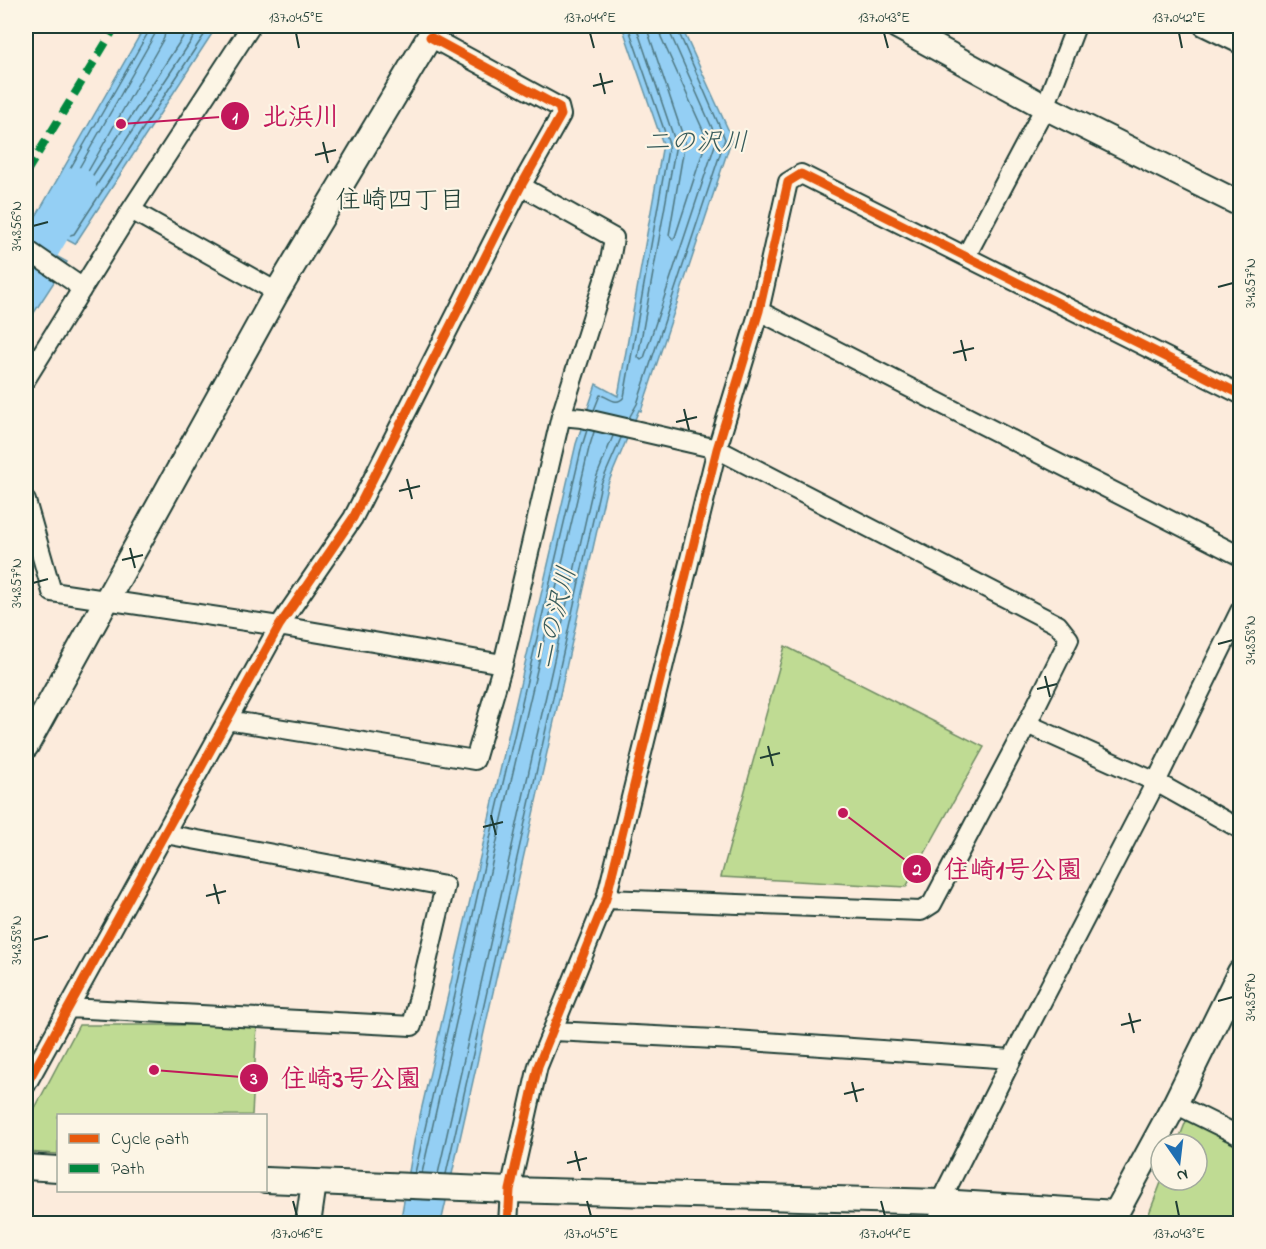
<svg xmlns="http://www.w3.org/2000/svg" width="1266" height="1249" font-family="'Indie Flower','Klee One',sans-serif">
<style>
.park{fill:#bfdb93;stroke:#6f8c64;stroke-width:1.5}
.water{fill:#94cff4;stroke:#6595a7;stroke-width:1.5}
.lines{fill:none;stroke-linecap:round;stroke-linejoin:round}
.shore{stroke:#4e7781;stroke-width:1.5}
.river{stroke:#94cff4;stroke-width:38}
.minor-casing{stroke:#1f3d34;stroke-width:22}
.tertiary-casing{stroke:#1f3d34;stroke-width:28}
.minor{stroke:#fcf5e5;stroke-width:18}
.tertiary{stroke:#fcf5e5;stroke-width:24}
.quiet{stroke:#00873e;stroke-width:8;stroke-dasharray:15 8;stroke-linecap:butt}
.cycleway-casing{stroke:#fcf5e5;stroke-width:13}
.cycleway{stroke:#e8590c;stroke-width:9}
.ticks{fill:none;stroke:#1f3d34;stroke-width:2}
.labels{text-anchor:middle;stroke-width:4.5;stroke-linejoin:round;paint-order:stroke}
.water-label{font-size:26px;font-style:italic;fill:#365a5a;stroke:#fcf5e5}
.neighbourhood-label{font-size:26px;fill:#1f3d34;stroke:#fcf5e5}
.leader{fill:none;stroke:#c2185b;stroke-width:2}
.callout-dot{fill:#c2185b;stroke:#fcf5e5;stroke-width:2}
.mark-label{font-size:18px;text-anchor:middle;font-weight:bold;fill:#fff}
.callout-label{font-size:26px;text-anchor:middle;font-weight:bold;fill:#c2185b;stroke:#fcf5e5;stroke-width:4.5;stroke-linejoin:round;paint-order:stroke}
.neatline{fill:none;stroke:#1f3d34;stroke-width:2}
.ticks-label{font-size:15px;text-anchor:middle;fill:#1f3d34}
</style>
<rect width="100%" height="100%" fill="#fcebdc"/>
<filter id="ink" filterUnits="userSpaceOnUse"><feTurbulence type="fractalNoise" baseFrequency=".0167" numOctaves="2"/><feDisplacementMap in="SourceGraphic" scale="12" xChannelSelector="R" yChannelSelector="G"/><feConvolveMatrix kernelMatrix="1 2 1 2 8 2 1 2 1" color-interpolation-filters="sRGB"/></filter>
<g filter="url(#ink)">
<path class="park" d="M785,646L984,747L906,887L721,877Z
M79,1025H257L252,1115L58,1116V1154L26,1152V1125Z
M1190,1111L1240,1144V1223L1145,1224L1162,1180H1197V1144H1177Z"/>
<path class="water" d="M145,26H217L75,244L33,222Z
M622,26H681L732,138L641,411L639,410L607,486L441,1223L400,1224L415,1137L576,444L596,384L618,396L663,144Z
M26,240L67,262L26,325Z"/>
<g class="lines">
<path class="shore" d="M150,26L149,31L42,218L44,221L70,235L74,234L210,26
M157,26L155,34L53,214L54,218L68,225L71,224L201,26
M166,26L164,38L86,175L87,179L91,178L190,26
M636,26L676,144L638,357L641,360L644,358L717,139L670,33L668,26
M646,26L685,142L669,235L673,239L675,237L707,139L661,37L659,26
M594,410L600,395C608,396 616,407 624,397L669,144L628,26
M629,418L637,404L725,139L676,26
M415,1173L492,830L582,446L587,430
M422,1173L499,832L589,448L594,432
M438,1174L594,483L613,436
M446,1174L601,484L621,438"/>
<path class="river" d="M26,272L77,186"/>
<g class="minor-casing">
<path id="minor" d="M1203,26L1240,44
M131,210L277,292
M26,249L74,282L81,291
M966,256L1045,107L1076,26
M759,311L1240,556
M26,379L131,210L251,26
M561,416L582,418L717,449L1058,625L1069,639L1027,724L932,904L921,911L606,899
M26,501L52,592L279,626L503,664
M227,720L475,760L503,664L561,416L610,261L614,238L521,186
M1027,724L1156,782L1240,829
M68,1008L412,1026L445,886L165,834
M554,1031L735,1040L1012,1059
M26,1085L279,626L353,518L521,186L561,115L559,107L430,37
M1175,1104L1240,1136
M508,1224L510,1190L538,1066L606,899L717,449L759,311L788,182L801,174L1240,394
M940,1224V1202L1012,1059L1156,782L1240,611"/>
</g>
<g class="tertiary-casing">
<path id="tertiary" d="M897,26L1045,107L1240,204
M26,746L277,292L436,26
M26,1167L58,1169
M266,1180L510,1190L940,1202L1116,1213
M308,1224L314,1183
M1115,1224L1116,1213L1175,1104L1240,972"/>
</g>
<use href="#minor" class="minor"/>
<use href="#tertiary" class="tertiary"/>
<path class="quiet" d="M26,173L116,26"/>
<g class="cycleway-casing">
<path id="cycleway" d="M26,1085L279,626L353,518L521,186L561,115L559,107L430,37
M508,1224L510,1190L538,1066L606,899L717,449L759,311L788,182L801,174L1240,394"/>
</g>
<use href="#cycleway" class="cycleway"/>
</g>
</g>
<path class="ticks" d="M296,33L299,48M590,33L594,48M884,33L888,48M1179,33L1182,48M600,73L605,94M593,86L613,81M323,142L328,163M315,155L336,150M33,226L48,222M1218,287L1233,283M961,340L966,361M953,353L974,348M684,409L689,430M676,422L697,417M407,479L412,499M399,491L420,486M130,548L135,568M122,560L143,555M33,583L48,579M1218,644L1233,640M1045,676L1050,697M1037,689L1057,684M768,746L773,766M760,758L780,753M491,815L496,835M483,827L503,822M214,884L219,904M206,896L226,891M33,940L48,936M1218,1001L1233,997M1129,1013L1134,1033M1121,1025L1141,1020M852,1082L857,1102M844,1094L864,1089M575,1151L580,1171M567,1163L587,1158M293,1201L297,1216M587,1201L591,1216M881,1201L885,1216M1176,1201L1179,1216"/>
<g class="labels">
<g class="water-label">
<text x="696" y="150">二の沢川</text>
<text transform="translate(554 617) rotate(-76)" y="9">二の沢川</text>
</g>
<g class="neighbourhood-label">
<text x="400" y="208">住崎四丁目</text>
</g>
</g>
<path class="leader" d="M121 124L235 116M843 813L917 869M154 1070L254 1078"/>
<g class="callout-dot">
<circle cx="121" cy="124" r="6"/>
<circle cx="843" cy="813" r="6"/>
<circle cx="154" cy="1070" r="6"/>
<circle cx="235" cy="116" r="15"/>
<circle cx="917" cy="869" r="15"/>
<circle cx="254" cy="1078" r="15"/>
</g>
<g class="mark-label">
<text x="235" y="123">1</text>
<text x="917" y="875">2</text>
<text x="254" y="1084">3</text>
</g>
<g class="callout-label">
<text x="301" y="125">北浜川</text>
<text x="1013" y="878">住崎1号公園</text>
<text x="351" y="1087">住崎3号公園</text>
</g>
<rect width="1266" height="1249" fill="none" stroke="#fcf5e5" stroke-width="66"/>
<rect x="57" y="1114" width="210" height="78" fill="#fcf5e5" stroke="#a4ab9e" stroke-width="1.5"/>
<rect x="69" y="1134" width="30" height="9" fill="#e8590c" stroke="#a4ab9e" stroke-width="1.5"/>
<text x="111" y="1144" font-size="18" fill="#1f3d34">Cycle path</text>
<rect x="69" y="1164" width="30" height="9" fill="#00873e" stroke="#a4ab9e" stroke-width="1.5"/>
<text x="111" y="1174" font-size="18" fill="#1f3d34">Path</text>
<g transform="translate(1179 1162) rotate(166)"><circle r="28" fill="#fcf5e5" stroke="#a4ab9e" stroke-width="1.5"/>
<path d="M0-4.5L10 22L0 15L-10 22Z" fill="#1f6fb2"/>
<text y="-9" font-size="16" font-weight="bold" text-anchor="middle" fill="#1f3d34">N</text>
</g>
<rect x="33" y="33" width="1200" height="1183" class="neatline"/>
<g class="ticks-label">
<text x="296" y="22">137.045°E</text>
<text x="590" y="22">137.044°E</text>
<text x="884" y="22">137.043°E</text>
<text x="1179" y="22">137.042°E</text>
<text transform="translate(16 226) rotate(-90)" y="5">34.856°N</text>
<text transform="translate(1250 283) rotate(-90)" y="5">34.857°N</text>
<text transform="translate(16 583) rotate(-90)" y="5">34.857°N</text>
<text transform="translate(1250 640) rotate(-90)" y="5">34.858°N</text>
<text transform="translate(16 940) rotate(-90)" y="5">34.858°N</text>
<text transform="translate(1250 997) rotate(-90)" y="5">34.859°N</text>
<text x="297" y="1238">137.046°E</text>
<text x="591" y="1238">137.045°E</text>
<text x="885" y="1238">137.044°E</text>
<text x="1179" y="1238">137.043°E</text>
</g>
</svg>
